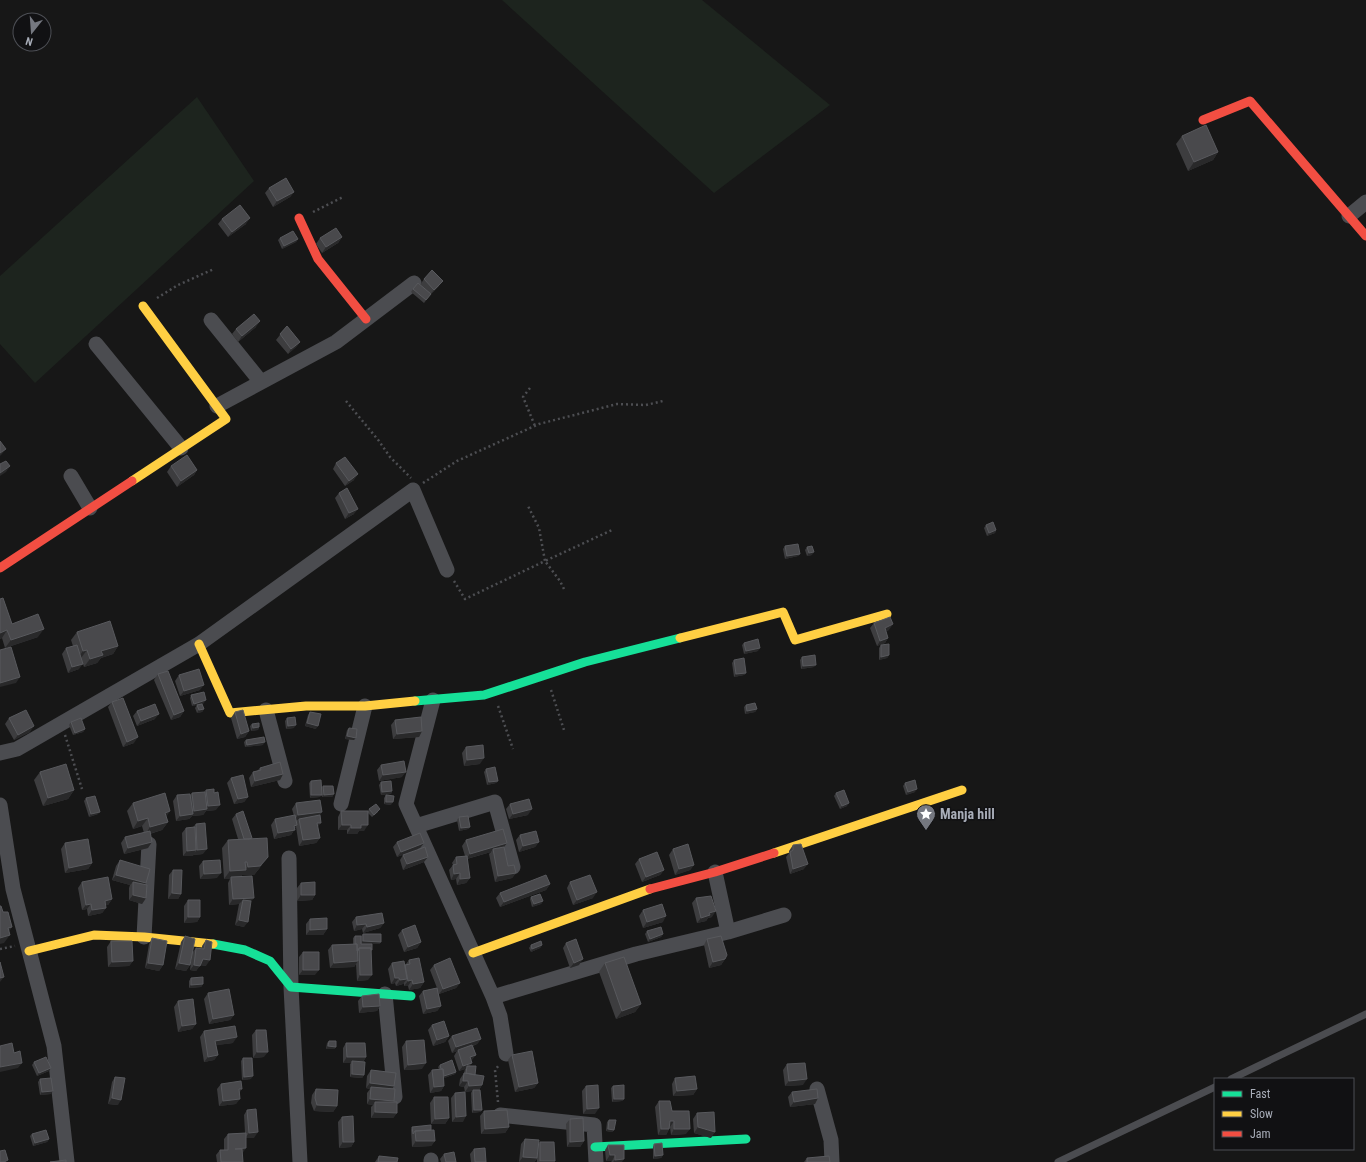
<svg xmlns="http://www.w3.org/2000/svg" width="1366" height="1162" font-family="'Roboto Condensed',sans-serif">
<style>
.green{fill:#1d241e}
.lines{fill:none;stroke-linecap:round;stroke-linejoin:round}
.path{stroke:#4d4e52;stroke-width:2.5;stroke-dasharray:2 3;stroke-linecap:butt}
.lane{stroke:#4b4c50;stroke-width:7}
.street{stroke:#4b4c50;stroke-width:15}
.fast{stroke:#16e098;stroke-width:9}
.slow{stroke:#ffcf43;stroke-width:9}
.jam{stroke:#f24e42;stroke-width:9}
.wall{fill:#3d3d3f}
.shaded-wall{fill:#29292a}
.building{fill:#49494c;stroke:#58595d}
.labels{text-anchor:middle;stroke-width:3;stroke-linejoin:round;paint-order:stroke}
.poi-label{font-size:14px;font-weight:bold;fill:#a8adb8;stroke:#111113;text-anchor:start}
</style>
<rect width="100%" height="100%" fill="#171717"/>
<path class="green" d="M502,0H702L830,105L714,193Z
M197,97L254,181L35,383L0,344V276Z"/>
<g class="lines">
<path class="path" d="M313,212L343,197
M157,298L178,285L214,269
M530,388L523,397L535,426
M346,401L379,441L390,457L411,478
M423,483L457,461L539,424L617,404L646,405L663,401
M454,581L465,599L545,561L539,528L527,504
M564,589L560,581L545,561L612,530
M551,690L564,730
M498,706L513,749
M65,735L82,789
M0,949L15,946
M498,1102L495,1070L499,1065"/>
<path class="lane" d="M1231,1079L1366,1014
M1058,1162L1215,1087"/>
<path class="street" d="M1349,216L1366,202
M211,320L261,382
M96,344L181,448
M217,406L336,342L414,283
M71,476L90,508
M433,700L406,804L493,997L500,1016L506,1054
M266,710L285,781
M0,753L17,749L199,644L413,490L447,570
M341,804L365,706
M0,805L13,889L54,1046L67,1162
M416,826L495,802L513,867
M289,858L291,987L300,1162
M715,872L728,932
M144,937L149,844
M385,994L395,1097
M493,997L636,954L728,932L784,915
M817,1089L831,1140L832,1162
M500,1115L594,1125L596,1162
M431,1160V1162"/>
<path class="fast" d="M415,701L484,695L585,662L680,638
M213,944L245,950L270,961L291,987L411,996
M595,1147L746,1139"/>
<path class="slow" d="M132,481L226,419L143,306
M680,638L783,612L795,640L887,614
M199,644L230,713L306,706H365L415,701
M774,853L962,790
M29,951L94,935L144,937L213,944
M473,953L650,889"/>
<path class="jam" d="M1203,120L1250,101L1366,236
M299,218L318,259L366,319
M0,568L132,481
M650,889L715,872L774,853"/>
</g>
<path class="wall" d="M1182,136L1218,152L1213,160L1188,171L1176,144Z
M269,188L294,192L290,197L273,207L265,193Z
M222,219L246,224L228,237L218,224Z
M342,237L338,243L322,253L316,244L320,238Z
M280,238L298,239L296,242L282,249L278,240Z
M424,279L439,286L430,295L424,303L411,292L413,289L420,285Z
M287,326L300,342L296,347L288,354L276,340Z
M256,327L238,342L232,334L236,329Z
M336,463L354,480L345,486L333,469Z
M171,466L197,470L194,475L177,487L167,472Z
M339,493L354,514L345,519L335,498Z
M986,525L996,530L995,533L987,536L984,528Z
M785,546L800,554L798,556L785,559L783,549Z
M807,547L812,555L807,556L805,550Z
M0,599L12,624L38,637L5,648L2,638L0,639Z
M874,623L889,630L886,631L888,638L885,643L877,646L870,628Z
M77,632L118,646L113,654L101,658L97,663L84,667L81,658L79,669L68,673L62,654L66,648L73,646L71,640Z
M744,643L758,651L744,654L742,645Z
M881,645L889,655L887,658L879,660V648Z
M802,657L814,667L801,669L800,660Z
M734,660L746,673L744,675L734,677L732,663Z
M158,674L184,711L180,717L171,720L154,680Z
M179,675L200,690L180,696L175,681Z
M191,695L204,703L202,704L204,709L202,712L197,713L195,708L197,705L201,704L192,706L190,698Z
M112,702L134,743L123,747L108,707Z
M746,705L757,709L755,712L745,714L744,707Z
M137,711L155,719L137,726L133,716Z
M235,712L249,731L245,737L237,739L231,718Z
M310,712L316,729L305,726L308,715Z
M9,718L30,732L14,740L5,724Z
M287,718L294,728L286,729L285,721Z
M395,720L422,731L419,737L393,739L391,725Z
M71,722L85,729L83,732L73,735L69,725Z
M252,724L259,727L258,730L251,731L250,726Z
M349,728L354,740L345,739L347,730Z
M246,740L263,745L245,747L244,742Z
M466,747L480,764L464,766L462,753Z
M381,765L402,777L379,781L377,770Z
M260,768L283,774L280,780L251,787L249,778L253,772L257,771Z
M486,769L498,781L496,783L487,785L484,772Z
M40,772L74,790L68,799L43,806L34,780Z
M231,778L248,797L244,802L234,804L227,783Z
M311,781L320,797L310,798L309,783Z
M381,782L392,791L391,794L381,795L379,785Z
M905,783L915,792L906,795L903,786Z
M323,786L334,794L332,797H322L321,789Z
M206,790L216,810L206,811L203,815L192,816L189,819L176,821L173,801L177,795H190L192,793L204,792Z
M836,793L847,806L840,809L834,796Z
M386,795L391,805L384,804V798Z
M86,798L98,814L89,817L84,801Z
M133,803L166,817L168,822L162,830L150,834L148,848L124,854L121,843L125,837L144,833L142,826L133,829L127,811Z
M296,803L322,812L320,815L318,827L320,838L316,843L299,846L296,827L291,835L274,839L271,825L275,819L294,816L292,809Z
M510,804L528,815L509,819L506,809Z
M369,809L378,812L372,817L368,813L364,831H359L357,834H347V830H338V817L341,811H368Z
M236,814L251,839L262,865L254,875H242L241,877L251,901L244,927L235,925L239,904L229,905L228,883L230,879H224L222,848L228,840L238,839L232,819Z
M459,817L470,827L468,829L459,831L457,820Z
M196,824L203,854L193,855V854V856H183L182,833L186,828L193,827Z
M520,835L539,842L535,847L519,852L516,840Z
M466,840L507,843L504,847L508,866L516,873L512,878L495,882L489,854L491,852L467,859L470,878L466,883L457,885L456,879L451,880L449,870L453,865L452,863L456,857L465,856L462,846Z
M397,842L424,843L420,848L397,857L393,847Z
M65,843L92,863L88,869L65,873L61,849Z
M793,845L804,869L790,874L786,857L789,853V851Z
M673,849L694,865L690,870L675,875L669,855Z
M403,855L424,862L403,870L400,860Z
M639,859L664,870L660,875L642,882L635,864Z
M120,860L146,883V898L142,904L129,900V888L130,885L112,880L116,866Z
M203,861L217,878L200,879L199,866Z
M173,870L181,894L178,899H168L169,875Z
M82,882L112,899L108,905H105L106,908L102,913L88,916L87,909L82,910L78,888Z
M570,882L593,898L573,905L567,888Z
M301,883L315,895L312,900L297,901V888Z
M550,884L546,890L500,907L496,898L500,893Z
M531,897L543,901L541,904L532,907L530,899Z
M696,898L712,917L708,918L706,921L697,923L692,903Z
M188,900L200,917L197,922L184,923V906Z
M643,910L663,922L643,928L639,916Z
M356,917L384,923L380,928L363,933L362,929L354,931L352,922Z
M310,919L327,929L323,935H306V924Z
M402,930L421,942L417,948L404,952L398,935Z
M647,931L663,934L661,937L648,942L645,934Z
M363,934L381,942L379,944H372L368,980L357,981L356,964L354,967L330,968L328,950L332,945L353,944V938L355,936H361Z
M185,936L190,965L186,971L175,969L181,942Z
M152,938L163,965L159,971L145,968L149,944Z
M707,939L725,959L721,965L709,968L704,945Z
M206,940V966L200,965L196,971L190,970L192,953L196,948L202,949V946Z
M111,941L133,961L129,966L108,967L107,947Z
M566,943L579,965L570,968L563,948Z
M531,945H542L540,948L531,952L529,948Z
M303,952L315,975H299V957Z
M409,960L424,982L420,988L409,990L408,986H404V983L403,984L396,986L395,983L391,984L388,969L392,963L404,966L406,964Z
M605,963L641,1004L635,1012L616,1019L599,972Z
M434,965L460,983L456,988L439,994L438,991L441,1006L437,1011L423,1014L419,996L423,991L437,988L430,970Z
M191,978L203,984L201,987L189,988V981Z
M208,993L234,1015L230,1020L209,1024L204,999Z
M362,996L380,1006L377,1011L359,1013L358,1001Z
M178,1001L196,1024L192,1029L178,1032L174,1007Z
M432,1025L449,1036L445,1042L433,1046L428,1030Z
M256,1030L264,1057L253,1058L252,1035Z
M204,1031L233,1043L216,1045L218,1055L214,1060L204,1062L200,1037Z
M452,1036L481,1039L477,1044L473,1046L476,1055L471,1060L470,1066L482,1085L479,1090L482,1110L480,1112L472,1113L471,1093L472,1091L465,1092L464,1087L459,1086L460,1079L464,1073L465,1069L459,1071L454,1056L457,1051L452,1053L448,1041Z
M329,1041L336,1047L334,1049H326L327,1043Z
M406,1041L422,1069L404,1070L402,1047Z
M346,1043L366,1057L363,1062L364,1075L362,1078L350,1077V1064L351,1063H343V1048Z
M512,1055L538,1083L534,1088L515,1092L508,1060Z
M243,1058L251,1079L242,1080L241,1061Z
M34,1062L49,1071L37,1076L32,1065Z
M787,1064L803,1085L785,1086L783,1070Z
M440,1065L456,1072L455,1074L444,1078V1086L441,1091L430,1093L428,1075L432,1070L439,1069L438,1067Z
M371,1070L394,1086L392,1089L394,1101L393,1102L397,1113L393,1118H371V1107L373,1105L367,1104V1093L370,1089L366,1088L367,1076Z
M115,1077L118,1105L108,1104L112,1082Z
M675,1078L697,1089L693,1095L673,1096L672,1084Z
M40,1079L51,1094L40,1095L38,1082Z
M221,1084L242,1089L239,1093L236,1104L219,1106L217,1089Z
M586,1086L595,1114H583L582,1091Z
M613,1086L624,1099L622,1101L612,1102L611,1088Z
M316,1089L337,1106L333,1112L314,1111L311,1103L312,1095Z
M792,1092L815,1104L790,1107L788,1097Z
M455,1093L463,1122H452L451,1098Z
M434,1097L449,1118L445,1124H431L430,1103Z
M659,1101L672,1111L686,1134L671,1135L670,1127L666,1135H658L655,1107Z
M247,1110L254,1138H246L242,1154L243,1162H217L216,1155L220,1150H224V1139L228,1134L245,1133L244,1115Z
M484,1111L509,1127L505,1133L481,1134L480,1116Z
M697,1113L711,1138L694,1133L693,1119Z
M342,1117L354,1142L351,1147L339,1148L338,1122Z
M570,1119L584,1141L580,1147H567L566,1124Z
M609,1120L614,1130L612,1132L606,1131L607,1122Z
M412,1127L431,1130L435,1141L431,1146L412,1147L411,1130Z
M32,1134L49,1139L47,1142L33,1146L30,1136Z
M525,1139L539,1144L540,1142L555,1161L554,1162H537V1159L534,1162H519L521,1144Z
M654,1144L663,1155L661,1158L653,1159V1147Z
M608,1145L622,1162H611L612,1161H606L605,1150Z
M474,1149L486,1162H471L470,1154Z
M444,1154L456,1162H441L440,1159Z
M379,1156L397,1162H375Z
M807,1158L830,1162H804Z"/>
<path class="shaded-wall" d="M1218,152L1213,160L1188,171L1194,162Z
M294,192L290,197L273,207L277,201Z
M250,218L246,224L228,237L232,232Z
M342,237L338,243L322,253L326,247Z
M298,239L296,242L282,249L284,246Z
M443,281L439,286L430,295L434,290Z
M260,321L256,327L238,342L242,336Z
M300,342L296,347L288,354L291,349Z
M6,449L2,454L0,456V453Z
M10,466L6,472L0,476V473Z
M197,470L194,475L177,487L181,481Z
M358,474L354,480L345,486L349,481Z
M358,509L354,514L345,519L349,513Z
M996,530L995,533L987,536L989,533Z
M814,552L812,555L807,556L809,553Z
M800,554L798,556L785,559L787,556Z
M893,624L889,630L881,633L885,628Z
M44,629L38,637L5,648L11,640Z
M7,630L2,638L0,639V633Z
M888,638L885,643L877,646L880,641Z
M118,646L113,654L101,658L97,663L84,667L90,659L101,651Z
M760,648L758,651L744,654L746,651Z
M87,650L81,658L77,659L83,651Z
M889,655L887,658L879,660L881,657Z
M83,664L79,669L68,673L72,667Z
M816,665L814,667L801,669L803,666Z
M746,673L744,675L734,677L736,674Z
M20,677L16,683L0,687V683Z
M204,685L200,690L180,696L184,691Z
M206,700L204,703L192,706L194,704Z
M204,709L202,712L197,713L199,710Z
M757,709L755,712L745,714L747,711Z
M184,711L180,717L171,720L174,715Z
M159,714L155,719L137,726L141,721Z
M307,723L318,726L316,729L305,726Z
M296,725L294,728L286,729L288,726Z
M34,726L30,732L14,740L18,735Z
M259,727L258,730L251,731L253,728Z
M85,729L83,732L73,735L75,733Z
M249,731L245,737L237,739L241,734Z
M422,731L419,737L393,739L397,734Z
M347,736L356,738L354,740L345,739Z
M138,737L134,743L123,747L127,742Z
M265,742L263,745L245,747L247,745Z
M484,758L480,764L464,766L467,760Z
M406,772L402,777L379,781L383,775Z
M283,774L280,780L251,787L255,781Z
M498,781L496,783L487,785L489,782Z
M917,789L915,792L906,795L908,792Z
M74,790L68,799L43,806L48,798Z
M392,791L391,794L381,795L382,792Z
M334,794L332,797H322L324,795Z
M311,795H322L320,797L310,798Z
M248,797L244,802L234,804L238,799Z
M386,802H393L391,805L384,804Z
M849,803L847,806L840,809L842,806Z
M220,805L216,810L206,811L203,815L192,816L189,819L176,821L180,816L192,814L194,811L205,809L208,806Z
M532,809L528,815L509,819L513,814Z
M170,811L165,819V813Z
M100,812L98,814L89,817L91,814Z
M322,812L318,817L299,819L298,820L294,821L298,815Z
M148,818L142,826L133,829L138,821Z
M168,822L162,830L145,835L150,827Z
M317,823H321L317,828Z
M297,825L291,835L274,839L278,833Z
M342,825H351L347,830H338Z
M361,825H368L364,831H359L357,834H347L351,828Z
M470,827L468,829L459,831L461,828Z
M320,838L316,843L299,846L303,840Z
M152,842L148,848L124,854L128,848Z
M539,842L535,847L519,852L523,846Z
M424,843L420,848L397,857L401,852Z
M507,843L503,848L493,849L491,852L466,859L470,854Z
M207,849L203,854L193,855L197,850Z
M196,850L193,856H183L187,851Z
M268,857L262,865L254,875H242L240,879L231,877L230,879H224L230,871L245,870L248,867Z
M428,857L424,862L403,870L407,864Z
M92,863L88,869L65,873L69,868Z
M808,864L804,869L790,874L793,869Z
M694,865L690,870L675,875L679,869Z
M664,870L660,875L642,882L646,877Z
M221,873L217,878L200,879L204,874Z
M460,873L456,879L451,880L454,874Z
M516,873L512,878L495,882L498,876Z
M116,875L146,883L143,889L133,882L130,885L112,880Z
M470,878L466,883L457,885L460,879Z
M550,884L546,890L500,907L504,902Z
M597,892L593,898L573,905L577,900Z
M172,893L181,894L178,899H168Z
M133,895L146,898L142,904L129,900Z
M301,895H315L312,900L297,901Z
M254,898L250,903L243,900L239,904L229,905L233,899Z
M112,899L108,905L101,906L105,901Z
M543,901L541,904L532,907L534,904Z
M91,904L87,909L82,910L86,905Z
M106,908L102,913L88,916L92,910Z
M716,911L712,917L708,918L706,921L697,923L701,918L709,913Z
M666,916L663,922L643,928L647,922Z
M188,917H200L197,922L184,923Z
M239,920L248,922L244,927L235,925Z
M384,923L380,928L363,933L367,927Z
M366,924L362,929L354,931L357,925Z
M12,927L7,935L8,928Z
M327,929L323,935H306L310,930Z
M663,934L661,937L648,942L650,939Z
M10,935L4,943L0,944V938Z
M363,941L381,942L379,944H361Z
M421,942L417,948L404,952L408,947Z
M542,945L540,948L531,952L532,949Z
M203,959L210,960L206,966L199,965Z
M583,959L579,965L570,968L574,963Z
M725,959L721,965L709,968L713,962Z
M133,961L129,966L108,967L112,962Z
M358,961L354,967L330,968L334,963Z
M148,963L163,965L159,971L145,968Z
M179,963L190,965L186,971L175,969Z
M194,965L200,966L196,971L190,970Z
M303,970H319L315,975H299Z
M360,975H372L368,980L357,981Z
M4,977L0,982V978Z
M395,978H399L395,983L391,984Z
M407,979L403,984L396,986L400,980Z
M412,980L408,986H404L408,981Z
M424,982L420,988L409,990L413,984Z
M460,983L456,988L439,994L443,989Z
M203,984L201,987L189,988L191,985Z
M641,1004L635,1012L616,1019L622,1011Z
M380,1006L377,1011L359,1013L363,1007Z
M441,1006L437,1011L423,1014L427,1009Z
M234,1015L230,1020L209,1024L213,1019Z
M196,1024L192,1029L178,1032L182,1026Z
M449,1036L445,1042L433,1046L437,1040Z
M237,1037L233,1043L212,1046L215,1041Z
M481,1039L477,1044L452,1053L456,1047Z
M328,1046L336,1047L334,1049H326Z
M257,1052H268L264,1057L253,1058Z
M218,1055L214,1060L204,1062L208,1057Z
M476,1055L472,1060L466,1062L470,1057Z
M347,1057H366L362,1063L352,1061L351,1063H343Z
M22,1063L18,1068L0,1072V1067Z
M426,1063L422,1069L404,1070L408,1065Z
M472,1063L468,1068L459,1071L463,1066Z
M51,1068L49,1071L37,1076L39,1073Z
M456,1072L455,1074L442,1079L444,1076Z
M352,1074L364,1075L362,1078L350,1077Z
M253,1076L251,1079L242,1080L244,1077Z
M807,1079L803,1085L785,1086L789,1081Z
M463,1081H468L464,1087L459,1086Z
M370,1083L394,1086L391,1091L371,1087L370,1089L366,1088Z
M538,1083L534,1088L515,1092L519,1087Z
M482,1085L479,1090L465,1092L469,1086Z
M444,1086L441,1091L430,1093L434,1087Z
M239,1089H242L238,1094Z
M697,1089L693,1095L673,1096L677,1091Z
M53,1091L51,1094L40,1095L42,1092Z
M112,1098L121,1100L118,1105L108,1104Z
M818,1098L815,1104L790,1107L794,1102Z
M240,1099L236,1104L219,1106L223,1101Z
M370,1099L394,1101L390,1106L375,1102L373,1105L367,1104Z
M614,1099H624L622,1101L612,1102Z
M317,1105L337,1106L333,1112L314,1111Z
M599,1108L595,1114H583L587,1109Z
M474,1110H482L480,1112L472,1113Z
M375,1112L397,1113L393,1118H371Z
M466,1116L463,1122H452L456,1117Z
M449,1118L445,1124H431L435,1119Z
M670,1121H674L670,1127H666Z
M509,1127L505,1133L481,1134L485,1129Z
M698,1127L715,1132L711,1138L694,1133Z
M608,1129L614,1130L612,1132L606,1131Z
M661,1129H669L666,1135H658Z
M674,1129H690L686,1134L671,1135Z
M258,1132L254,1138H245L249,1133Z
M49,1139L47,1142L33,1146L35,1143Z
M416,1141H435L431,1146L412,1147Z
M584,1141L580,1147H567L570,1142Z
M343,1142H354L351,1147L339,1148Z
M246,1148L242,1154L235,1149Z
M610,1155H615L612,1161H606Z
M663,1155L661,1158L653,1159L655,1156Z
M523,1157L537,1158L534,1162H519Z
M624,1159L622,1162H613L615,1160Z
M540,1161H555L554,1162H540Z"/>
<path class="building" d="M1206,125L1218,152L1194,162L1182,136Z
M286,178L294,192L277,201L269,188Z
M240,205L250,218L232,232L222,219Z
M336,228L342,237L326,247L320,238Z
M293,231L298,239L284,246L280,238Z
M432,270L443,281L434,290L424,279Z
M418,283L431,294L426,300L413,289Z
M254,314L260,321L242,336L236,329Z
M287,326L300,342L291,349L280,334Z
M0,441L6,449L0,453Z
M187,455L197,470L181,481L171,466Z
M345,457L358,474L349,481L336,463Z
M6,461L10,466L0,473V464Z
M347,488L358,509L349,513L339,493Z
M993,522L996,530L989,533L986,525Z
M798,544L800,554L787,556L785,546Z
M812,546L814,552L809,553L807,547Z
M3,598L12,624L38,614L44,629L11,640L7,630L0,633V599Z
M890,617L893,624L885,628L888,638L880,641L874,623Z
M110,621L118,646L101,651L103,655L90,659L87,650L83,651L77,632Z
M758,639L760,648L746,651L744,643Z
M889,644V655L881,657V645Z
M77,645L83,664L72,667L66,648Z
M11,647L20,677L0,683V650Z
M815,655L816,665L803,666L802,657Z
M744,658L746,673L736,674L734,660Z
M199,669L204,685L184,691L179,675Z
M168,671L184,711L174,715L158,674Z
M204,692L206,700L194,704L191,695Z
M123,698L138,737L127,742L112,702Z
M755,703L757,709L747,711L746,705Z
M155,704L159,714L141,721L137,711Z
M202,704L204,709L199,710L197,705Z
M26,710L34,726L18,735L9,718Z
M243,710L249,731L241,734L235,712Z
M310,712L321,714L318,726L307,723Z
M295,717L296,725L288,726L287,718Z
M421,717L422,731L397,734L395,720Z
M81,718L85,729L75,733L71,722Z
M259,723V727L253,728L252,724Z
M349,728L357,729L356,738L347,736Z
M264,737L265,742L247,745L246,740Z
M483,745L484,758L467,760L466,747Z
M404,761L406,772L383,775L381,765Z
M280,762L283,774L255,781L253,772L261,770L260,768Z
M66,764L74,790L48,798L40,772Z
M495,767L498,781L489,782L486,769Z
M243,775L248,797L238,799L231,778Z
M321,780L322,795H311V781Z
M915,780L917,789L908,792L905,783Z
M391,781L392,791L382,792L381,782Z
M323,786H333L334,794L324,795Z
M214,789V793L218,792L220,805L208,806L206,790Z
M844,790L849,803L842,806L836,793Z
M205,792L207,809L194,811L192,793Z
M165,793L170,811L165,813L168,822L150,827L148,818L138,821L133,803Z
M190,794L193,814L180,816L177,795Z
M386,795L394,796L393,802H386Z
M95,796L100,812L91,814L86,798Z
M529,799L532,809L513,814L510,804Z
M320,800L322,812L298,815L296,803Z
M376,804L380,809L374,815L369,809Z
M243,811L252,838L249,839H244L236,814Z
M341,811H368V825H361V828H351V825H342Z
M295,815L297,825L294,826L295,830L278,833L275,819Z
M320,815L321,823H317L320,838L303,840L299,819Z
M468,816L470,827L461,828L459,817Z
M205,823L207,849L197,850L196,824Z
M195,827L196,850L187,851L186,828Z
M503,829L507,843L470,854L466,840Z
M150,831L152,842L128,848L125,837Z
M536,831L539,842L523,846L520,835Z
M420,833L424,843L401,852L397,842Z
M267,838L268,857L260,866L248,867L247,862H245L246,870L230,871L228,840Z
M88,839L92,863L69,868L65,843Z
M688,844L694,865L679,869L673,849Z
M801,844L808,864L793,869L790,852L793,850V845Z
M425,847L428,857L407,864L403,855Z
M504,847L508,866L514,865L516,873L498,876L493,849Z
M657,852L664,870L646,877L639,859Z
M467,856L470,878L460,879V873L454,874L453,865L457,864L456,857Z
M120,860L150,869L146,883L116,875Z
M220,860L221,873L204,874L203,861Z
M173,870H182L181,894L172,893Z
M546,875L550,884L504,902L500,893Z
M590,875L597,892L577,900L570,882Z
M252,876L254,898L233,899L231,877Z
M108,877L112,899L105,901L106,908L92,910L91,904L86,905L82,882Z
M133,882L147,885L146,898L133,895Z
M315,882V895H301V883Z
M540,894L543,901L534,904L531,897Z
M711,896L716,911L709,913L710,915L701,918L696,898Z
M188,900H200V917H188Z
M243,900L251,901L248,922L239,920Z
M662,904L666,916L647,922L643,910Z
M0,906H1L3,912H8L12,927L8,928L10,935L0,938Z
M382,913L384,923L367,927L366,924L357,925L356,917Z
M327,918V929L310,930V919Z
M415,925L421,942L408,947L402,930Z
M661,927L663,934L650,939L647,931Z
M363,934H381V942L363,941Z
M185,936L195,939L190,965L179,963Z
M355,936H361V944H372V950H371V948H359L358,951H357V944H355Z
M721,936L727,955L725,959L713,962L707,939Z
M152,938L167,941L163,965L148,963Z
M576,939L583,959L574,963L566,943Z
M206,940L212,942L210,960L203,959L200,966L194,965L196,948L204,949Z
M111,941H132L133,961L112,962Z
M541,941L542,945L532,949L531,945Z
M357,944L358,961L334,963L332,945Z
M359,948H371L372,975H360Z
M303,952H319V970H303Z
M624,957L641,1004L622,1011L605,963Z
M419,958L424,982L413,984L412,980L408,981L405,965L410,964L409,960Z
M450,958L460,983L443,989L434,965Z
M404,961L407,979L400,980L399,978H395L392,963Z
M0,962L4,977L0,978Z
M203,977V984L191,985V978Z
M437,988L441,1006L427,1009L423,991Z
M229,989L234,1015L213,1019L208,993Z
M379,994L380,1006L363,1007L362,996Z
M193,999L196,1024L182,1026L178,1001Z
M444,1021L449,1036L437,1040L432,1025Z
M235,1026L237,1037L215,1041L218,1055L208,1057L204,1031Z
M477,1028L481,1039L456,1047L452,1036Z
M256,1030H266L268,1052H257Z
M424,1040L426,1063L408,1065L406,1041Z
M329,1041H336V1047L328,1046Z
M12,1043L14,1053L20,1051L22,1063L0,1067V1046Z
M346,1043H365L366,1057H347Z
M472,1045L476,1055L470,1057L472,1063L463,1066L458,1050Z
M532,1051L538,1083L519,1087L512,1055Z
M46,1057L51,1068L39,1073L34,1062Z
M243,1058H252L253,1076L244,1077Z
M452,1060L456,1072L444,1076L443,1069H441L440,1065Z
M352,1061L365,1062L364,1075L352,1074Z
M805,1063L807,1079L789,1081L787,1064Z
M467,1066H476L475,1075L466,1073Z
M443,1069L444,1086L434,1087L432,1070Z
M371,1070L396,1073L394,1086L370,1083Z
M464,1073L484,1076L482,1085L469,1086L468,1081H463Z
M695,1076L697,1089L677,1091L675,1078Z
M115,1077L125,1078L121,1100L112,1098Z
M51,1078L53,1091L42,1092L40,1079Z
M241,1081L242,1089H239L240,1099L223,1101L221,1084Z
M598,1085L599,1108L587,1109L586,1086Z
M624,1085V1099H614L613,1086Z
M371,1087L395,1089L394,1101L370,1099Z
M316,1089L338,1090L337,1106L317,1105L315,1098Z
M817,1089L818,1098L794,1102L792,1092Z
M473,1090H480L482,1110H474Z
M465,1092L466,1116L456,1117L455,1093Z
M434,1097H448L449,1118L435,1119Z
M659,1101H670L672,1111H689L690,1129H674V1121H670L669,1129H661Z
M375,1102H397V1113L375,1112Z
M256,1109L258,1132L249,1133L247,1110Z
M507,1110L509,1127L485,1129L484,1111Z
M714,1112L715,1132L698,1127L697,1113Z
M353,1116L354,1142H343L342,1117Z
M583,1118L584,1141L570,1142V1119Z
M609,1120H616L614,1130L608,1129Z
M431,1125V1130L415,1131L413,1134L412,1127Z
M46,1130L49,1139L35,1143L32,1134Z
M434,1130L435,1141H416L415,1131Z
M246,1133V1148L235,1149H242L243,1162H221L220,1150H228V1134Z
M525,1139L539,1140L537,1158L523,1157Z
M540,1142H554L555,1161H540Z
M662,1143L663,1155L655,1156L654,1144Z
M608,1145H624V1159L615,1160V1155H610Z
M485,1148L486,1162H475L474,1149Z
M5,1150L8,1160L4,1162H0V1151Z
M454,1152L456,1162H446L444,1154Z
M379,1156L398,1158L397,1162H378Z
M829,1156L830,1162H807V1158Z
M66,1160V1162H50Z"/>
<defs>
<g id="sight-pin" transform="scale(1)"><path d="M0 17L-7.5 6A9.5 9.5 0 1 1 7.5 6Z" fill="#757880" stroke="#111113"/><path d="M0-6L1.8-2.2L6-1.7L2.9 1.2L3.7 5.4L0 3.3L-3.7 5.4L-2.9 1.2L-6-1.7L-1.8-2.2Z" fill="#fff"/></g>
</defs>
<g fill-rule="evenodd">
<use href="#sight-pin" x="926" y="814"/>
</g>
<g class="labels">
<g class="poi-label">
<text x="940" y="819">Manja hill</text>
</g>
</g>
<rect x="1214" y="1078" width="140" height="72" fill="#111113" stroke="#4d4f55"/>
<rect x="1222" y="1091" width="20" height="6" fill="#16e098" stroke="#4d4f55"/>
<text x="1250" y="1098" font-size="12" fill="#a8adb8">Fast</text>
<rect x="1222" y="1111" width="20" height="6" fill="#ffcf43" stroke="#4d4f55"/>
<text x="1250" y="1118" font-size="12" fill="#a8adb8">Slow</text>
<rect x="1222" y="1131" width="20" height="6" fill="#f24e42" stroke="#4d4f55"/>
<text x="1250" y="1138" font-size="12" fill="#a8adb8">Jam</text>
<g transform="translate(32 32) rotate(197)"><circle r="19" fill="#111113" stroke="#4d4f55"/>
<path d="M0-3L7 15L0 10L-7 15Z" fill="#757880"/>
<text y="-6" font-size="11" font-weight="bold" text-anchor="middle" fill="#a8adb8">N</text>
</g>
</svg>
